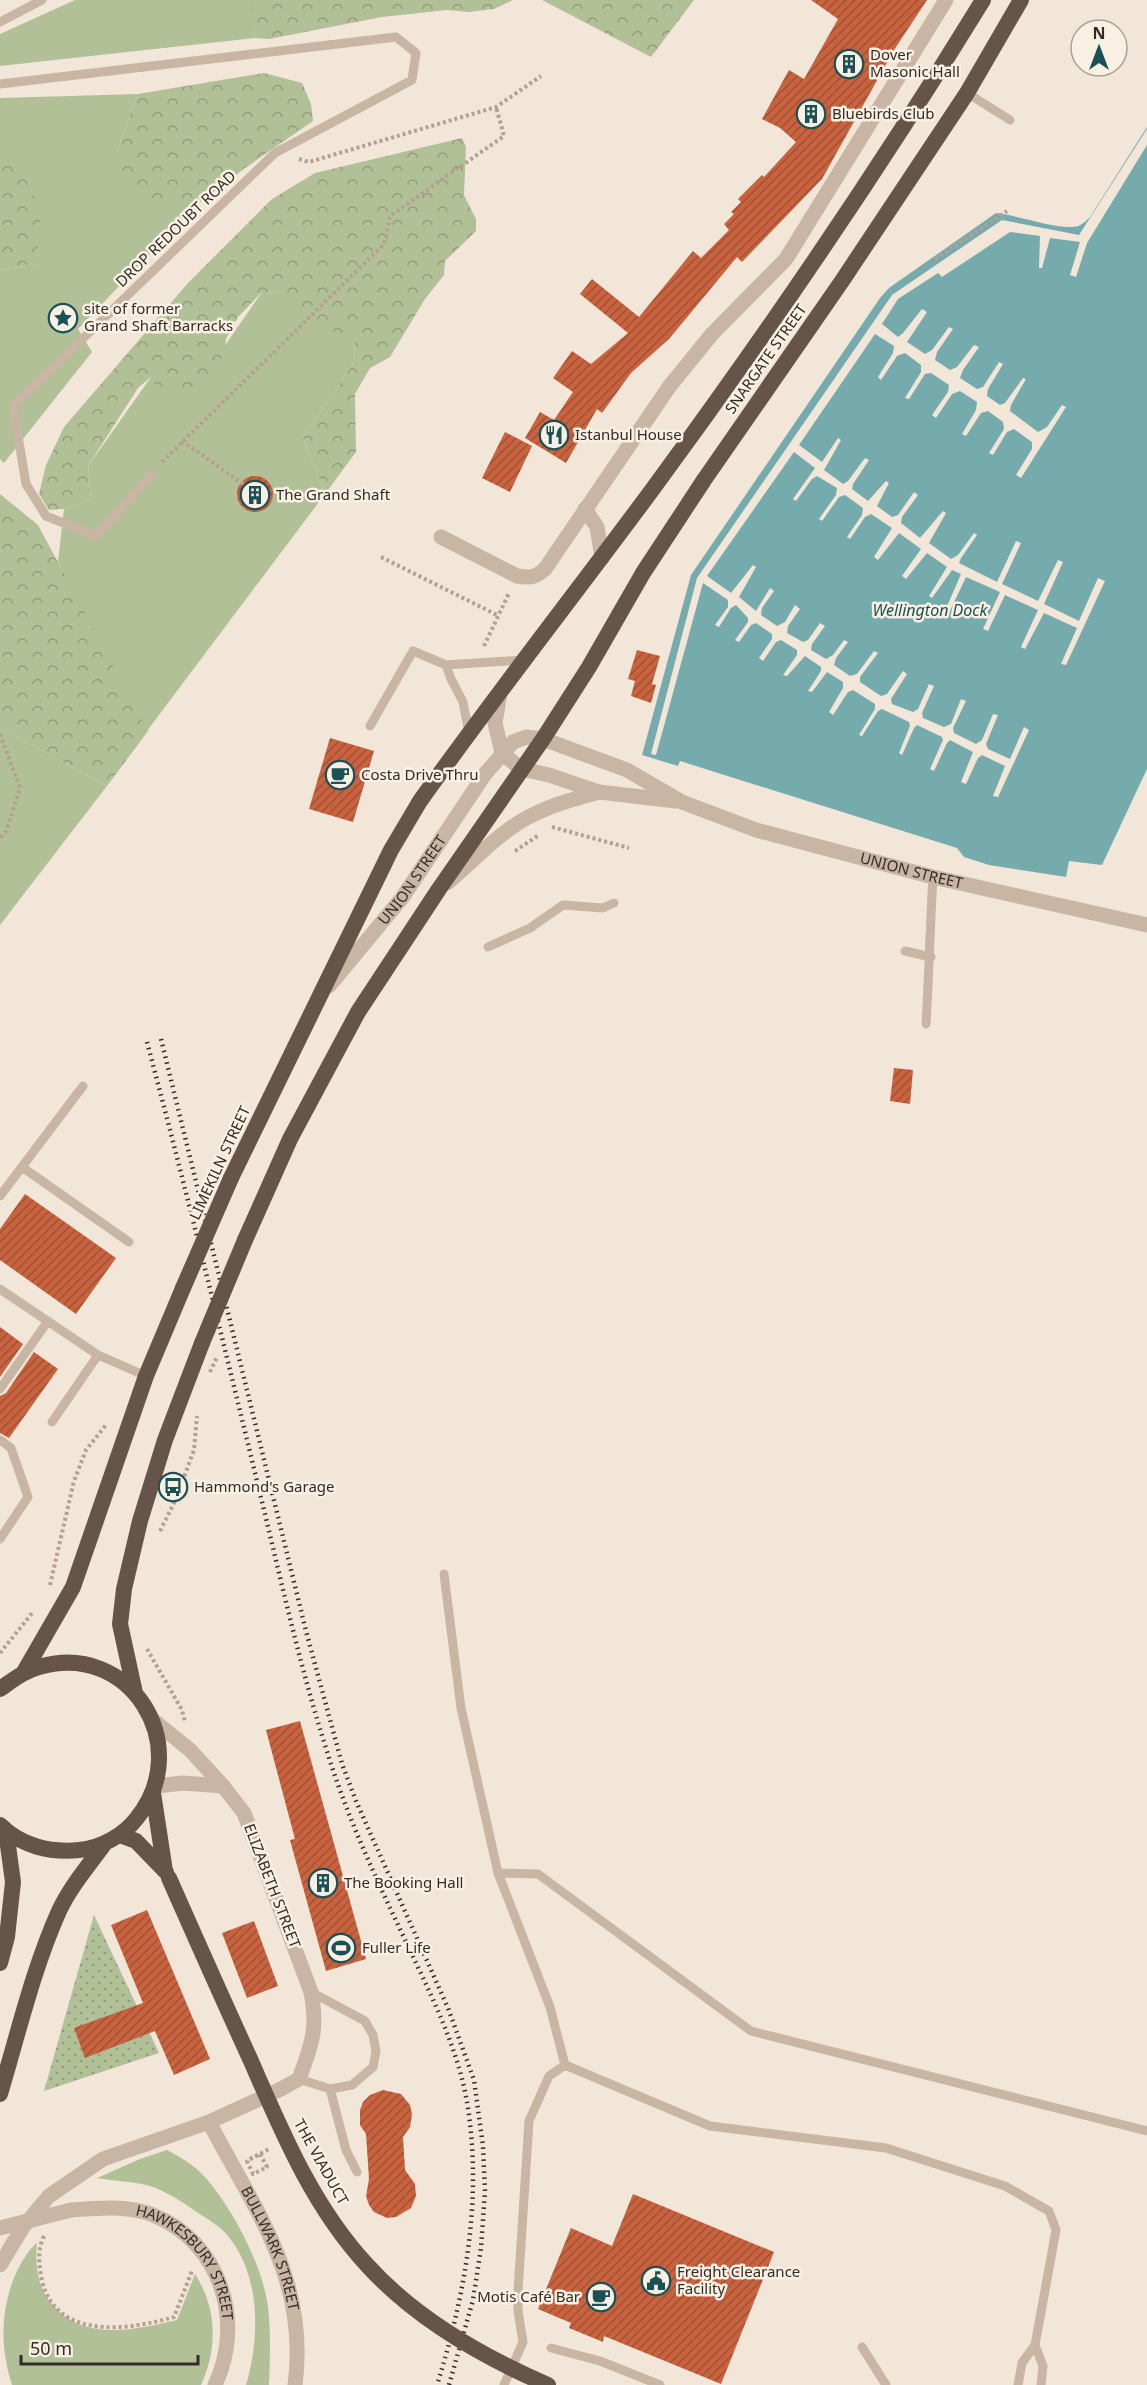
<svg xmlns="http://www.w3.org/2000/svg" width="1147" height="2385" font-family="'Noto Sans',sans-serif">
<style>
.green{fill:#b2c098}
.forest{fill:url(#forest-crowns)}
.garden{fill:url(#garden-dots)}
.water{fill:#76abae}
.pier{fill:#f1e6d8}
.building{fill:url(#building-hatch)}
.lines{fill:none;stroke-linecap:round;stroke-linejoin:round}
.path{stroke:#b59f8e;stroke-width:4;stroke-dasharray:3 3;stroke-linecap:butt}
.service{stroke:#c9b5a4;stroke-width:9}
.minor{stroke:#c9b5a4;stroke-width:15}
.trunk{stroke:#665449;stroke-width:16}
.rail{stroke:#342a26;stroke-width:4.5;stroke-dasharray:1.5 4.5;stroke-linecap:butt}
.path-bridge{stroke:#b59f8e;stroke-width:4;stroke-dasharray:3 3;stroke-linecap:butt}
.minor-bridge{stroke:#c9b5a4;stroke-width:15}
.trunk-bridge{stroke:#665449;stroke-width:16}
.labels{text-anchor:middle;stroke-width:5;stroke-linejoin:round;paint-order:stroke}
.poi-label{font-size:15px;fill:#342a26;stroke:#f9f0e4;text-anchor:start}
.street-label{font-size:15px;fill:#342a26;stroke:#f9f0e4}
.water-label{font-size:16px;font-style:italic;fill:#1b5156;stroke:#f9f0e4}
</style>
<defs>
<pattern id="forest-crowns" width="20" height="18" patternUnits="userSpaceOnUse" patternTransform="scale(1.5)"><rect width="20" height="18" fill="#b2c098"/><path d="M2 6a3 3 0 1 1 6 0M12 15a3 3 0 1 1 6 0" fill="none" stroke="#929c7c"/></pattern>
<pattern id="garden-dots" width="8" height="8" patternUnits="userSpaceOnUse" patternTransform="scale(1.5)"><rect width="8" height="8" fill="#b2c098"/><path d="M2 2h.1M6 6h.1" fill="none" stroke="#929c7c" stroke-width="1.8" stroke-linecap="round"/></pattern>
<pattern id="building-hatch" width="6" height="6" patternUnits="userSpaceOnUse" patternTransform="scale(1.5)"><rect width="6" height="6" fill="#c8623f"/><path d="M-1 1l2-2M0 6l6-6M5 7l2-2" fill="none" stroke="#a35135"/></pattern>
</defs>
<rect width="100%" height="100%" fill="#f1e6d8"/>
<path class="green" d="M75,0H252L255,38L0,66V34Z
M138,94L117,151L170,204H198L78,329L92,352L4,463L0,459V270L36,264L0,168V98Z
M262,292L280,293L355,340L354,362L303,438L325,494L144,735L58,562L64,509L91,500L88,466L151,377L194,390Z
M0,728L107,786L0,925Z
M167,2150C180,2157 194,2165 204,2176C232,2207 263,2266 268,2307C271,2333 270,2359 269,2385H246C260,2338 261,2276 228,2236C220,2226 206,2218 195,2211C180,2200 161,2188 142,2184C127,2181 112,2181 97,2178L140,2159Z
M37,2243C35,2264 37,2287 52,2304C83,2342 135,2330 177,2320L195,2274C217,2308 218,2348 201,2385H12C0,2347 0,2310 16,2273C22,2262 27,2251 37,2243Z"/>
<path class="forest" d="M251,0H513L494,9L469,12L447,10L382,17L269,39L255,38Z
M542,0H694L651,57Z
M264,73L302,83L311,104L313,121L245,168L198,204H170L128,190L117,151L138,94Z
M462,138L466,147L464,195L476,219V231L445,261L444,275L425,299L390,357L370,368L355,394L356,452L325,494L303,438L354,362L355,340C326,329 298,320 280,293L262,292L238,317L226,339L224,356L194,390L172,391L155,386L151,377L138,388L88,466L91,500L64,509L49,510L39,494L46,465L64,427L188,283L272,199L315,173Z
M19,165L41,211L36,264L0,270V166Z
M0,494L38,525L148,731L107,786L0,728Z"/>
<path class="garden" d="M94,1915L159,2053L44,2091Z"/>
<path class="water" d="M1147,127V769L1102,865L1069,861L1066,877L989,865L964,857L957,848L680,761L678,766L642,755L691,575L880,298L889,288L996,213C1018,215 1059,231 1078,226C1082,225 1087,220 1090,217Z"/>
<path class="pier" d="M1147,129V145L1087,243L1076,277L1070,275L1080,242L1050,238L1042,268H1039L1040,236L1010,232L942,277L938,273L898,299L882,324L898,337L903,333L922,309L927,312L907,342L925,354L932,350L949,327L953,329L937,352L935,360L950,370L957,367L974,345L979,347L963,370L960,378L977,389L983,387L999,362L1003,364L988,389L987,396L1000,405L1005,403L1023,378L1026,379L1011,405L1010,411L1038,432L1047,427L1062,405L1066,407L1021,478L1016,475L1032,449V442L1014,429L1007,432L993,455L989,453L1004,429L1003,422L988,411L981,413L966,436L962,434L976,410L977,402L960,391L952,394L936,418L932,415L948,392L949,385L931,373L925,374L909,399L905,398L921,372V365L905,353L897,356L881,380L878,377L893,353L894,346L875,334L799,445L822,462L838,438L841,440L824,470L843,484L848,481L865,458L869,460L853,484L852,489L868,501L886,481L889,483L877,506L892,517L898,515L914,492L918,495L902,517L901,523L920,538L943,511L946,513L929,543L951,559L958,555L974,533L977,535L961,558L959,563L997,582L1016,541L1021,543L1002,584L1038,601L1058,560L1063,562L1044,604L1079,621L1098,578L1105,581L1066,665L1061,664L1077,628L1044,613L1025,649L1021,647L1038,610L1005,595L988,631L983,629L1000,592L966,577L949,613L945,611L961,574L952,570L932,598L929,596L947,567L927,553L906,579L902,576L921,549L899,533L878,560L874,557L892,528L871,514L865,517L850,539L847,537L862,515L863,508L845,495L839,497L822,521L819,519L836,495L837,488L817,476L812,479L796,501L793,499L815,468L794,452L707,576L731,593L753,565L756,567L739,597L756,611L770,588L774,591L762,608L761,615L777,626L785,622L795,605L800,609L788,626L787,633L803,642L808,640L820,623L825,626L812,644L811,650L826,659L833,655L844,640L848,642L836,658L834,665L850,676L857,674L874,651L878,653L860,677V682L881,696L887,694L903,671L907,674L891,699L892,704L913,712L918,709L929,684L934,686L922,713L923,718L944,727L951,724L961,699L966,701L953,728L954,733L976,744L982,740L993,714L998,715L986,744L988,749L1010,759L1024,727L1029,730L998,797L993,796L1005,766L982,755L978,758L966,784L961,782L973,752L950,740L947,743L934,771L930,769L943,740L942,737L917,725L914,728L902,755L899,753L910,726L909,722L882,709L878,711L862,736L859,735L875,709V704L853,690L848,692L833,715L829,712L843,688V682L827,672L812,692L808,691L821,671V667L805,656L787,676L783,675L797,655V650L781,640L776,642L763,661L759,658L772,639V634L756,623L751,625L739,642L735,640L748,622V618L736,605L731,608L719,627L715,625L728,607V600L703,583L656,755L651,754L697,578L892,295L1002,220L1079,235Z"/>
<path class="building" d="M811,0H927L894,50L822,179L742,262L737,257L669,339L631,373L602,413L597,409L566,463L525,438L540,412L554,420L573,392L553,378L572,351L591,364L628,333L580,294L592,279L639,317L693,251L701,258L729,230L724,224L734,214L731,212L741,202L738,199L762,175L764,177L796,142L780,128L762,119L789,70L804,79L838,19Z
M505,432L532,446L510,492L482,478Z
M237 494a18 18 0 1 1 36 0a18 18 0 1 1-36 0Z
M637,650L660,656L652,684L656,685L651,703L631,696L635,681L628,679Z
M330,738L374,751L353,822L309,809Z
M894,1068L913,1070L910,1104L890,1101Z
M25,1194L116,1258L76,1314L0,1260V1229Z
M0,1327L23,1344L0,1377Z
M34,1352L58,1369L9,1438L0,1433V1396L6,1393Z
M300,1721L366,1959L326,1971L290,1840L295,1839L266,1730Z
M147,1910L210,2059L174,2075L155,2031L85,2058L74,2028L143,2003L111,1925Z
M254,1921L278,1986L247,1998L222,1933Z
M383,2090L401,2094L410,2105L412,2114L410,2127L403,2137L405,2170L415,2184L416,2196L411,2208L396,2217L387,2218L374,2212L369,2205L366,2196L369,2179L366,2134L360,2125V2110L363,2102L370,2095Z
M633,2194L774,2252L721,2384L604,2336L603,2342L569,2328L571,2323L538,2309L571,2228L612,2246Z"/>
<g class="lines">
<path class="path" d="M299,159L309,162L496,107L541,76
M935,259L1007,211
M182,441L270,503
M162,462L384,244L390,216L504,136L496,107
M381,557L499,616
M484,646L509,593
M0,734L20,788L6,832L0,838
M552,827L629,848
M515,851L539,835
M160,1531L176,1499L194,1450L197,1416
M50,1585L74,1481L86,1450L106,1425
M147,1649L182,1710L185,1722
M0,1653L33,1612
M250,2159L260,2154
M44,2236C37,2250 39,2266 42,2281C57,2341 129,2330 174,2317L192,2271"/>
<path class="service" d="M0,22L42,0
M0,84L396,37L416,53L412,80L275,153L13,406L26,484L46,516L96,536L152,474
M967,93L1010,120
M446,665L451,679L463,702L469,733
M370,726L413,651L446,665L523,660
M488,947L530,928L563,905L603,908L614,903
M905,951L931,957
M926,1024C929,975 930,926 933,877
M22,1167L129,1242
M0,1196L83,1086
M0,1289L98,1355L146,1376
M0,1389L48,1321
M52,1422L98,1355
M0,1440L11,1448L28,1497L0,1539
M444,1574L461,1708L498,1873L550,2007L565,2065
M498,1873L538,1874L751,2031L1147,2131
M299,2079L330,2089L352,2085L373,2067L376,2051L373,2035L365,2021L311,1992
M330,2089L346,2150L357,2172
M1035,2345L1043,2366L1041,2385
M862,2347L886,2385
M551,2348L600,2361L660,2385
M504,2385L523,2342L518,2311V2291L529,2121L549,2076L565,2065L710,2126L886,2148L1005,2186L1049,2211L1056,2230L1035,2345L1022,2363L1018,2385"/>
<g class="minor">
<path d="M585,509L597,527L602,558"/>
<path d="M441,537L517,576C529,578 535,578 545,569L669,387L712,334L786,259L946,0"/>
<path d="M500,693L495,723L502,753L521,769L549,775L599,792L676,801"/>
<path d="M447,883C468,866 486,846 508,830C535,809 567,801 599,792"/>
<path id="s1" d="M329,986L402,898L485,774L513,742L526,737L543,739L627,770L682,802L756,830L933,877L1147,925"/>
<path d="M156,1786L183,1783L223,1786"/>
<path id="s2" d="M209,2122C255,2210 309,2280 295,2385"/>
<path id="s3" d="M71,2210C98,2208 127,2205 153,2215C221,2242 245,2322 215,2385"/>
<path d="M0,2265L23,2227L49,2196L103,2159L209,2122L279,2090L299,2079C312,2044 318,2029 311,1992L244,1813L223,1786L190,1750L153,1720"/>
</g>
<path class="trunk" d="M231,1178L391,850L420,801C495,696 575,594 652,490C769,331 880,168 983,0
M245,1240L290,1139L358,1012L439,889L543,739L589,667L643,573L704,480L842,281L967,93L1021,0
M24,1672L73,1587L146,1376L183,1288
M0,1689C13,1680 24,1671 39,1667C130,1640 195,1746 137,1818C124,1835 101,1848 79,1850C50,1853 21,1846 0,1825
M135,1693L120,1624L124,1589L140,1521L165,1440L202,1343
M153,1793L165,1871
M120,1835L136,1841L166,1872
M0,1963L7,1937L13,1882L6,1831
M0,2094C18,2034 33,1969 59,1911C70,1887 89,1865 105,1843"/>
<path class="rail" d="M161,1039L306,1631L342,1764L356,1801L448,2008L474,2080L483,2146L485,2191L481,2248L473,2300L449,2385
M147,1042C186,1189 222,1337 258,1485C281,1580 302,1677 333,1770C353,1830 380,1887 407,1944C432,1997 459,2050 468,2108C482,2202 465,2295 437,2385"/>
<path class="path-bridge" d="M210,1372L217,1357
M260,2154L267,2167L253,2174L247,2161L269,2149"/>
<path class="minor-bridge" d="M0,2228L71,2210"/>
<path class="trunk-bridge" d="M183,1288L231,1178
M202,1343L245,1240
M169,1878C196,1939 223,2000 251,2061C282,2132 313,2207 367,2265C415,2318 483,2357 548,2385"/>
</g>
<defs>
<g id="building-ring" transform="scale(1.5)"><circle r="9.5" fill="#f9f0e4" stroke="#1b5156" stroke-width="1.5"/><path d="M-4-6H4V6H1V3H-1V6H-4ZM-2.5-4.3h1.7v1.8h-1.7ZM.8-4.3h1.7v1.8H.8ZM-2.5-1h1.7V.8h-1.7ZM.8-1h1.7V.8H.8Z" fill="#1b5156"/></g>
<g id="sight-ring" transform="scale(1.5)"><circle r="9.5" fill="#f9f0e4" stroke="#1b5156" stroke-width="1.5"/><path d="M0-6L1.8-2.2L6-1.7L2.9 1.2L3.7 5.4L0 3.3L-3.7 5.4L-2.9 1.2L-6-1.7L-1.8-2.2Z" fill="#1b5156"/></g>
<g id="restaurant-ring" transform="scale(1.5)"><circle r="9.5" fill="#f9f0e4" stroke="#1b5156" stroke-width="1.5"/><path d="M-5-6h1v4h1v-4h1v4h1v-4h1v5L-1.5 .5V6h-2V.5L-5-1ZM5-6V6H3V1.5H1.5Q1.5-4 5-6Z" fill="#1b5156"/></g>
<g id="cafe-ring" transform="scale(1.5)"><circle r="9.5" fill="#f9f0e4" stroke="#1b5156" stroke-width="1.5"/><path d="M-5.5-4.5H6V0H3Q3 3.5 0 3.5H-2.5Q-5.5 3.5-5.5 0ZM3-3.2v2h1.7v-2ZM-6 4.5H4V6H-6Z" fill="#1b5156"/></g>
<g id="bus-ring" transform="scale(1.5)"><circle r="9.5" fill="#f9f0e4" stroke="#1b5156" stroke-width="1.5"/><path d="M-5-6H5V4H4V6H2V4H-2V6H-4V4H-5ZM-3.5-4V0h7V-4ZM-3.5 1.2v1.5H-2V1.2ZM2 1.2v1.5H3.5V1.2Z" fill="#1b5156"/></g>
<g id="stadium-ring" transform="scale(1.5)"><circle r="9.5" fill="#f9f0e4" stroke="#1b5156" stroke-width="1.5"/><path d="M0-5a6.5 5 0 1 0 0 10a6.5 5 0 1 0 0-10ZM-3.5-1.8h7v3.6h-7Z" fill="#1b5156"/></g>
<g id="civic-ring" transform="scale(1.5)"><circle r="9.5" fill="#f9f0e4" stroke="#1b5156" stroke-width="1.5"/><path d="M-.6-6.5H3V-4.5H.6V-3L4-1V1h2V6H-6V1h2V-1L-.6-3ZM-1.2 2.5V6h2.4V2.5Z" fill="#1b5156"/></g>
</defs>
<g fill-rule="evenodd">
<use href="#building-ring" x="849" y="64"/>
<use href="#building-ring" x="811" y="114"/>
<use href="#sight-ring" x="63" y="318"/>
<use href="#restaurant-ring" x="554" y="435"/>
<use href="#building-ring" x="255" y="495"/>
<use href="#cafe-ring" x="340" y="775"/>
<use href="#bus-ring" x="173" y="1487"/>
<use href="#building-ring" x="323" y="1883"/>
<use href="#stadium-ring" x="341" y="1948"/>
<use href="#civic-ring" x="656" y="2281"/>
<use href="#cafe-ring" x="601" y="2297"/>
</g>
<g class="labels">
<g class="poi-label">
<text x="870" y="60">Dover<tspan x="870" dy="17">Masonic Hall</tspan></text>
<text x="832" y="119">Bluebirds Club</text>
<text x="84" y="314">site of former<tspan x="84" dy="17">Grand Shaft Barracks</tspan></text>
<text x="575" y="440">Istanbul House</text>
<text x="276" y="500">The Grand Shaft</text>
<text x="361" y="780">Costa Drive Thru</text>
<text x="194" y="1492">Hammond's Garage</text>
<text x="344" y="1888">The Booking Hall</text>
<text x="362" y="1953">Fuller Life</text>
<text x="677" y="2277">Freight Clearance<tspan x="677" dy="17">Facility</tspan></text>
<text x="580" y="2302" text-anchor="end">Motis Café Bar</text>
</g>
<g class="street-label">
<text transform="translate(176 229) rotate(-44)" y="5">DROP REDOUBT ROAD</text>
<text transform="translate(766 359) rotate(-55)" y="5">SNARGATE STREET</text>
<text dy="5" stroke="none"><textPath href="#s1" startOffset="730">UNION STREET</textPath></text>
<text dy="5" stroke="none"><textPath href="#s1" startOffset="135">UNION STREET</textPath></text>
<text transform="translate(220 1163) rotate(-65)" y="5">LIMEKILN STREET</text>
<text transform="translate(272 1886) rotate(69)" y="5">ELIZABETH STREET</text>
<text transform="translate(321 2162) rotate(61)" y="5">THE VIADUCT</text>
<text dy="5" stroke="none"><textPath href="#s2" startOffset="141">BULLWARK STREET</textPath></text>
<text dy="5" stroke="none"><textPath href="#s3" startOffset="142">HAWKESBURY STREET</textPath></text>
</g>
<g class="water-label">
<text x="930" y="616">Wellington Dock</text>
</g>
</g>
<g transform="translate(1099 48)"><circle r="28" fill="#f9f0e4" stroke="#aaa198" stroke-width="1.5"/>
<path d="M0-4.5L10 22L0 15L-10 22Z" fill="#1b5156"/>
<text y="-9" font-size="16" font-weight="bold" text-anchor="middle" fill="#342a26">N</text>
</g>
<path d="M21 2355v9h177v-9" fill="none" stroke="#342a26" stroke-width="3"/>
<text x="30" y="2355" font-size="18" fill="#342a26" stroke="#f9f0e4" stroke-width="4.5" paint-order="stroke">50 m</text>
</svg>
